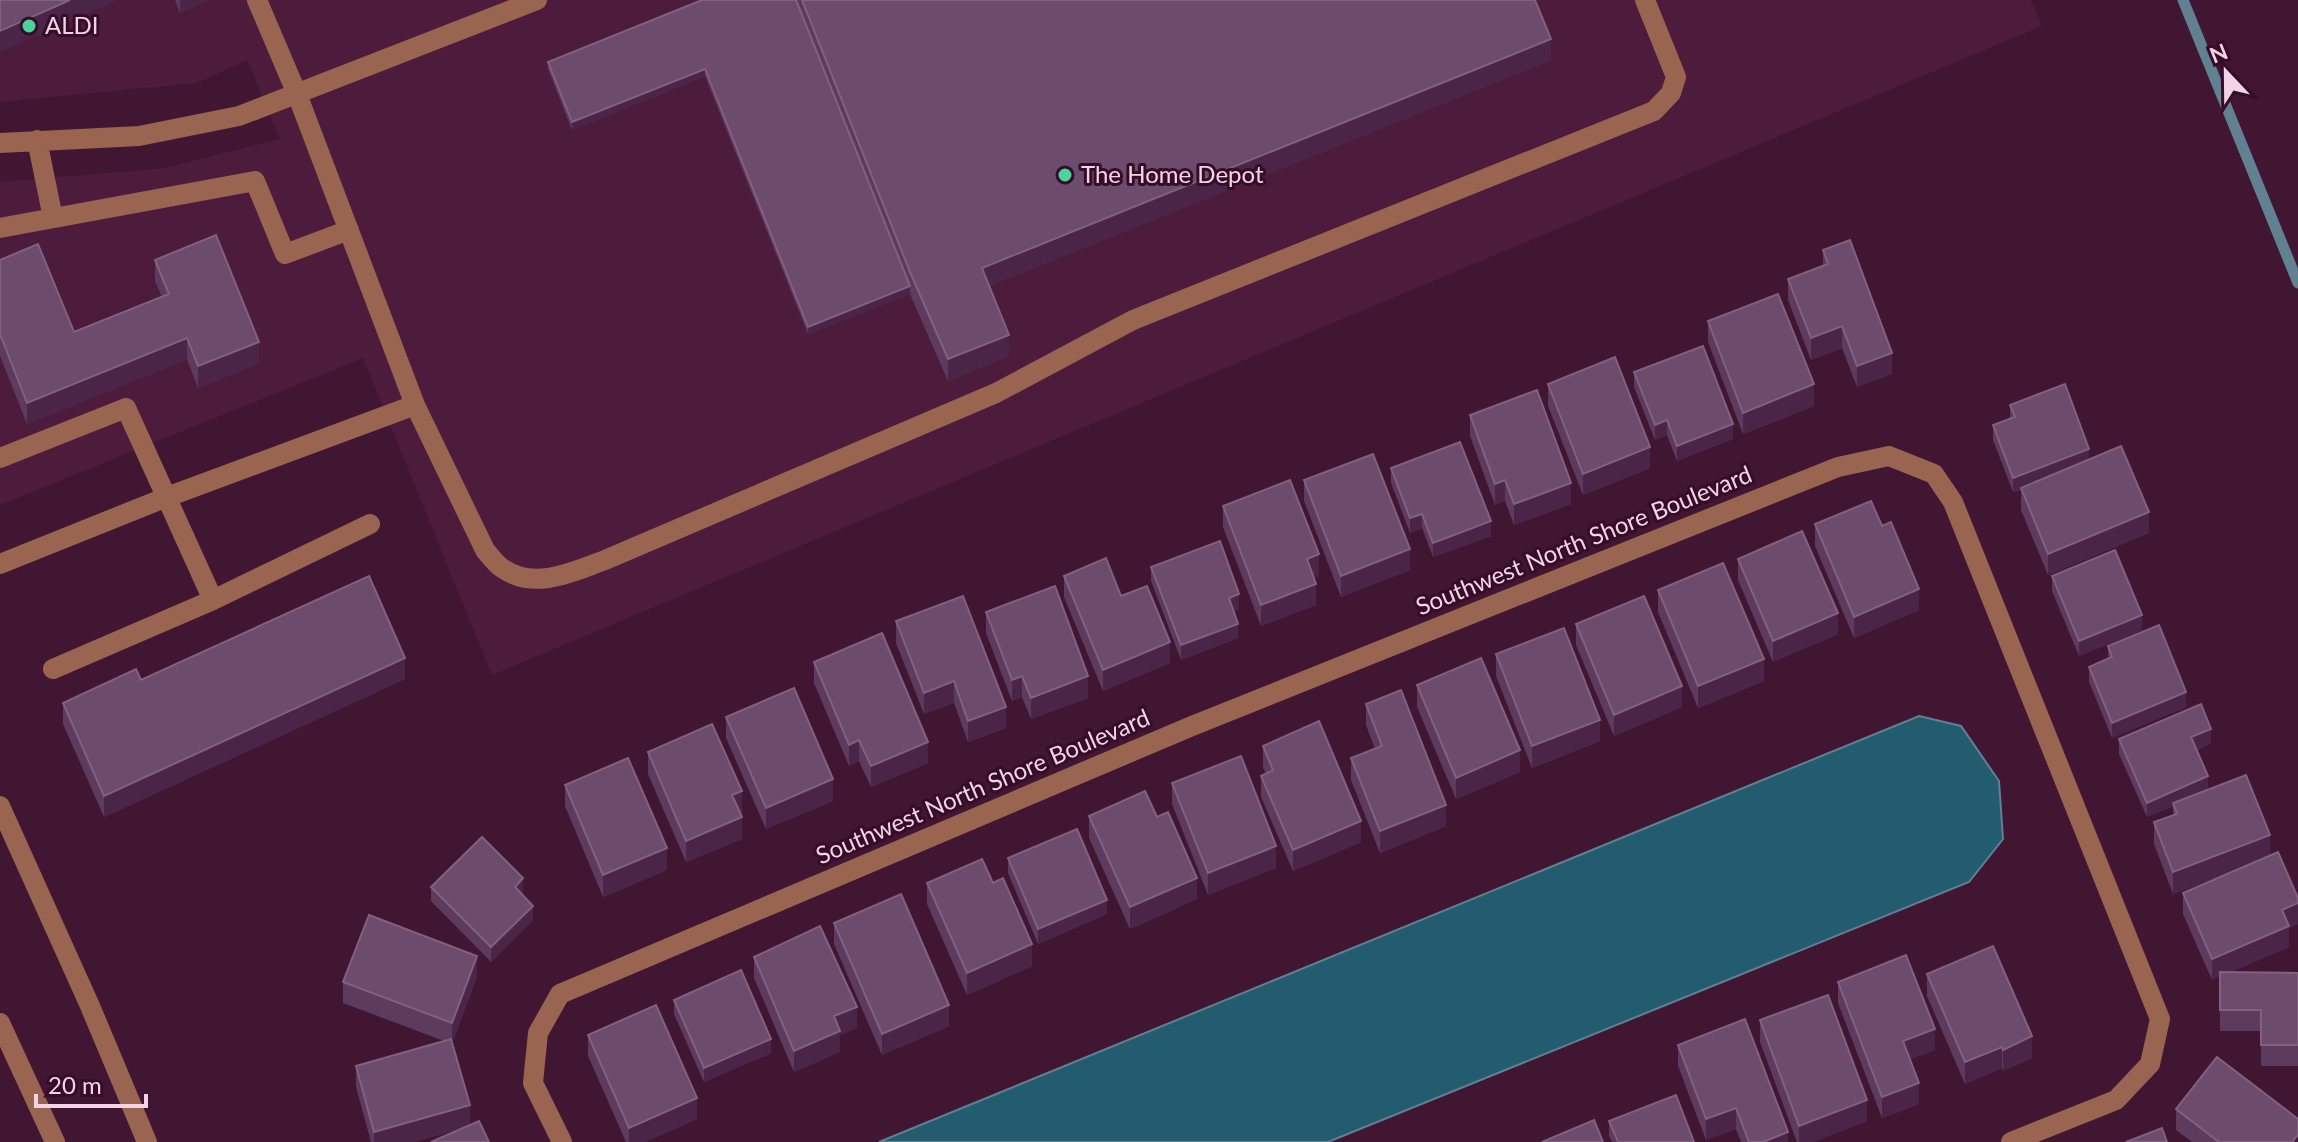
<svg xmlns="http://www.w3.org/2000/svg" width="2298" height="1142" font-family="Lato,sans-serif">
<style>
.built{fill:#4d1b3c}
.water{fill:#235c6f;stroke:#618092;stroke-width:2}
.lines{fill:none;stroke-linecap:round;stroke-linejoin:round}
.stream{stroke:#618092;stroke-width:11}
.minor{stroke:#996550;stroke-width:20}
.wall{fill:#5c3b5f}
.shaded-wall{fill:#4b2547}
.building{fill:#6c4b6d;stroke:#816080;stroke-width:2}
.poi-dot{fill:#49d49d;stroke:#360c28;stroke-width:3}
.labels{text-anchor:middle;stroke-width:6;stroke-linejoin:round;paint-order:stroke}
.poi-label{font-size:24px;fill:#f1d4e5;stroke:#360c28;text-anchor:start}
.street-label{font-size:24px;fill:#f1d4e5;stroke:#360c28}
</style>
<rect width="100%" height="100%" fill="#411632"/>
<path class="built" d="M0,0H2031L2042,26L492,675L363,358L0,505V182L165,168L280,139L247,60L197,83L0,102Z"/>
<path class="water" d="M1919,716L1961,726L1999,781L2003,839L1969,882L1328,1142H879Z"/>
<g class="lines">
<path class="stream" d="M2183,0L2298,283"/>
<path class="minor" d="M37,140L53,218
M0,143L139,136L239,116L537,0
M0,228L255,181L285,254L349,230
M415,405L485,550C490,556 496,564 502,568C534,591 573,572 605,560L996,393L1133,320L1654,111L1671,93L1676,77L1645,0
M0,458L126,408L213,600
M0,564L167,497L415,405L297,94L257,0
M53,669L213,600L370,524
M0,806L90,1006L147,1142
M0,1023L55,1142
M562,1142L533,1083L538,1033L560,994L1192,726L1838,467L1889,456L1934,474L1953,502L2160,1019L2150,1064L2116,1100L2011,1142"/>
</g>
<path class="wall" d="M175,0H209L180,13Z
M702,0H1535L1551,60L989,286L1009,356L948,381L910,294L808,334L705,76L572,130L548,69V62Z
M1823,250L1892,374L1857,387L1842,348L1811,360L1788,300V279L1823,265Z
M0,260L74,332L162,297L155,281V260L259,363L198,388L187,359L27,424L0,356Z
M1708,321L1814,406L1743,434L1708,342Z
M1634,372L1733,439L1677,461L1667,435L1655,440L1634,387Z
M1548,384L1650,468L1583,495L1548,406Z
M2010,405L2089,459L2149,533L2048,575L2021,510V490L2013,492L1993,440V425L2010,418Z
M1470,415L1571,504L1514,525L1505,501L1495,505L1470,436Z
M1391,468L1491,536L1433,557L1422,528L1410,533L1391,483Z
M1304,480L1410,570L1341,597L1304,501Z
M1223,506L1319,576L1314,577L1316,605L1261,626L1223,527Z
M1815,524L1919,610L1854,638L1815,546Z
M1738,559L1838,634L1773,662L1738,580Z
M1151,567L1239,609L1233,611L1238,638L1181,660L1151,581Z
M1064,576L1121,596L1170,663L1103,691L1064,597Z
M2052,576L2142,630L2079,656L2052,591Z
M1658,590L1764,681L1698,708L1658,612Z
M986,612L1088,698L1031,719L1022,697L1012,701L986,633Z
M896,621L1006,728L968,742L954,703L924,714L896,643Z
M1576,624L1682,707L1614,736L1576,645Z
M2108,646L2186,707L2112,738L2089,682V667L2108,659Z
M1496,654L1600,741L1532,768L1496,676Z
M814,662L928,763L871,787L859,761L849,766L814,683Z
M405,679L104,817L63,724V703L141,680Z
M1417,685L1520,772L1456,799L1417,707Z
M1366,704L1446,826L1380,853L1351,780V758L1375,749L1366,725Z
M726,717L833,801L766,829L726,738Z
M2119,739L2211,743L2197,750L2208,790L2270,856L2298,903V924L2289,928V947L2230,972L2298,973V1066H2261V1031H2220V976L2212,980L2183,914V893L2252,864L2173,894L2154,844V822L2173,815V806L2147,817L2119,754Z
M1263,746L1361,842L1293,871L1261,797V776L1266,774L1263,767Z
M648,752L742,812L740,813L742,839L686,862L648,774Z
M1172,783L1276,868L1208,895L1172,804Z
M565,785L667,870L603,897L565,806Z
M1089,816L1157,817L1197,899L1130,929L1089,838Z
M1008,858L1107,914L1038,944L1008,873Z
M927,883H993L1032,966L967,995L927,904Z
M431,887L523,893L522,894L533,920L491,962L431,901Z
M834,923L949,1026L882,1055L834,944Z
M754,957L857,1028L840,1035V1052L794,1072L754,978Z
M1927,974L2032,1058L2003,1071L2002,1068L1965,1084L1927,996Z
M477,977L452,1043L463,1128L414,1142H371L356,1087V1066L444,1041L343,1003V982Z
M1838,982L1935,1050L1910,1059L1919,1104L1882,1118L1838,1003Z
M674,1000L771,1053L704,1082L674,1014Z
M1760,1020L1867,1121L1813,1142H1797L1760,1042Z
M588,1035L697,1119L645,1142H626L588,1056Z
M1678,1045L1788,1142H1741L1736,1129L1706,1140L1678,1066Z
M2176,1109L2298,1142H2192L2176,1130Z
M1609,1121L1694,1142H1612L1609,1136Z"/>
<path class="shaded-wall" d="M70,0H118L0,52V31Z
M180,0H209L180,13Z
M1551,39V60L982,289V268Z
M705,69V76L572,130V122Z
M910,286V294L808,334V327Z
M1842,326V348L1811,360V338Z
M1009,335V356L948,381V359Z
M187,338V359L27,424V403Z
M259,342V363L198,388V366Z
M1892,353V374L1857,387V366Z
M1814,384V406L1743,434V413Z
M1667,420V435L1655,440V425Z
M1733,424V439L1677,461V446Z
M1650,447V468L1583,495V474Z
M2089,449V464L2013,492V478Z
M1505,480V501L1495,505V484Z
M1571,483V504L1514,525V504Z
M2149,512V533L2048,575V554Z
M1422,514V528L1410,533V518Z
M1491,521V536L1433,557V543Z
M1410,549V570L1341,597V576Z
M1319,554V576L1307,580V559Z
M1316,584V605L1261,626V605Z
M1919,589V610L1854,638V617Z
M1239,594V609L1229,613V598Z
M1838,613V634L1773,662V641Z
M2142,615V630L2079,656V641Z
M1238,624V638L1181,660V645Z
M1170,642V663L1103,691V670Z
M405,658V679L104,817V796Z
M1764,659V681L1698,708V686Z
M1022,676V697L1012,701V680Z
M1088,676V698L1031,719V698Z
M954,681V703L924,714V693Z
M1682,686V707L1614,736V715Z
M2186,692V707L2112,738V723Z
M1006,707V728L968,742V721Z
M1600,720V741L1532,768V746Z
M2211,729V743L2191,752V737Z
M859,740V761L849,766V745Z
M928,742V763L871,787V766Z
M1520,750V772L1456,799V778Z
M2208,776V790L2147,817V803Z
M833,779V801L766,829V808Z
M742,791V812L732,816V795Z
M1446,805V826L1380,853V831Z
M742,817V839L686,862V841Z
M1361,821V842L1293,871V850Z
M2270,835V857L2173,894V872Z
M1276,846V868L1208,895V873Z
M667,848V870L603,897V875Z
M523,878V893L515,902V887Z
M1197,878V899L1130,929V907Z
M1107,900V914L1038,944V929Z
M2298,903V924L2289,928V947L2212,980V959L2282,910Z
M533,906V920L491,962V947Z
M1032,944V966L967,995V973Z
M477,956V977L452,1044V1023Z
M949,1005V1026L882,1055V1034Z
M857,1007V1028L840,1035V1052L794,1072V1051L834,1016Z
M1935,1029V1050L1903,1062V1041Z
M2032,1036V1058L2003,1071V1050Z
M771,1039V1053L704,1082V1068Z
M2002,1047V1068L1965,1084V1062Z
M1919,1083V1104L1882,1118V1097Z
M697,1098V1119L645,1142H629V1128Z
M1867,1100V1121L1813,1142H1799V1126Z
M470,1105V1126L414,1142H374V1132Z
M1736,1108V1129L1706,1140V1119Z
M1788,1132V1142H1763Z"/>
<path class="building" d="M0,0H70L0,31Z
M702,0H796L910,286L808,327L705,69L572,122L548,62Z
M802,0H1535L1551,39L982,268L1009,335L948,359L910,272Z
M216,235L259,342L198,366L187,338L27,403L0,334V260L38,244L74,332L169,294L155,260Z
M1850,240L1892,353L1857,366L1842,326L1811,338L1788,279L1828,264L1823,250Z
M1778,294L1814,384L1743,413L1708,321Z
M1703,346L1733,424L1677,446L1667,420L1655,425L1634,372Z
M1615,357L1650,447L1583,474L1548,384Z
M2065,384L2089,449L2013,478L1993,425L2015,417L2010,405Z
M1537,390L1571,483L1514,504L1505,480L1495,484L1470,415Z
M1460,442L1491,521L1433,543L1422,514L1410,518L1391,468Z
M2121,446L2149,512L2048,554L2021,488Z
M1373,454L1410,549L1341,576L1304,480Z
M1290,480L1319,554L1307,559L1316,584L1261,605L1223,506Z
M1871,501L1882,526L1891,522L1919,589L1854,617L1815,524Z
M1802,531L1838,613L1773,641L1738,559Z
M1220,541L1239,594L1229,598L1238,624L1181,645L1151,567Z
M2115,550L2142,615L2079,641L2052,576Z
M1106,558L1121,596L1147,586L1170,642L1103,670L1064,576Z
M1723,563L1764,659L1698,686L1658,590Z
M369,576L405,658L104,796L63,703L136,669L141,680Z
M1055,586L1088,676L1031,698L1022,676L1012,680L986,612Z
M963,596L1006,707L968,721L954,681L924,693L896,621Z
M1644,596L1682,686L1614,715L1576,624Z
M2159,625L2186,692L2112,723L2089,667L2112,657L2108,646Z
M1564,628L1600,720L1532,746L1496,654Z
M882,633L928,742L871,766L859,740L849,745L814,662Z
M1481,658L1520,750L1456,778L1417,685Z
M794,688L833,779L766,808L726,717Z
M1401,690L1446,805L1380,831L1351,758L1382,746L1366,704Z
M2201,704L2211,729L2191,737L2208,776L2147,803L2119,739Z
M1319,721L1361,821L1293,850L1261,776L1273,770L1263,746Z
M712,724L742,791L732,795L742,817L686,841L648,752Z
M1241,756L1276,846L1208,873L1172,783Z
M628,758L667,848L603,875L565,785Z
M2246,775L2270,835L2173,872L2154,822L2177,814L2173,803Z
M1145,791L1157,817L1168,812L1197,878L1130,907L1089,816Z
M1077,829L1107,900L1038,929L1008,858Z
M482,837L523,878L515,887L533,906L491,947L431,887Z
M2278,852L2298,898V903L2282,910L2289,926L2212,959L2183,893Z
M982,859L993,883L1003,878L1032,944L967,973L927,883Z
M901,894L949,1005L882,1034L834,923Z
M369,915L477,956L452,1023L343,982Z
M820,926L857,1007L834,1016L840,1031L794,1051L754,957Z
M1993,946L2032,1036L2003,1050L2002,1047L1965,1062L1927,974Z
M1906,955L1935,1029L1903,1041L1919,1083L1882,1097L1838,982Z
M741,970L771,1039L704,1068L674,1000Z
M2220,972L2298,973V1045H2261V1010H2220Z
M1828,995L1867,1100L1799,1126L1760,1020Z
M656,1005L697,1098L629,1128L588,1035Z
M1745,1019L1788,1132L1763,1142H1749L1736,1108L1706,1119L1678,1045Z
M451,1039L470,1105L374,1132L356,1066Z
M2217,1057L2298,1119V1135L2292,1142H2219L2176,1109Z
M1676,1095L1694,1142H1618L1609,1121Z
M1594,1120L1603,1142H1542Z
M479,1121L489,1142H431Z
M2162,1128L2167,1142H2126Z"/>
<g class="poi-dot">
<circle cx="29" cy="26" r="8"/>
<circle cx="1065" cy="175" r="8"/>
</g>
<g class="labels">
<g class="poi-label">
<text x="45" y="34">ALDI</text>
<text x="1081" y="183">The Home Depot</text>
</g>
<g class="street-label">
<text transform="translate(1584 541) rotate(-22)" y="8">Southwest North Shore Boulevard</text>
<text transform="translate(983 787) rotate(-23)" y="8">Southwest North Shore Boulevard</text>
</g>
</g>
<g transform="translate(2226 72) rotate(338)" stroke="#360c28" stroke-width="6" paint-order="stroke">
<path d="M0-6L14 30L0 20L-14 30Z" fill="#f1d4e5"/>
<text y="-12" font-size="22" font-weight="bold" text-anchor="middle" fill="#f1d4e5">N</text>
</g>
<path d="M36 1094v12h110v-12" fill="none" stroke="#f1d4e5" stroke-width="4"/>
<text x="48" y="1094" font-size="24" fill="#f1d4e5" stroke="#360c28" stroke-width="6" paint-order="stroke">20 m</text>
</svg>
